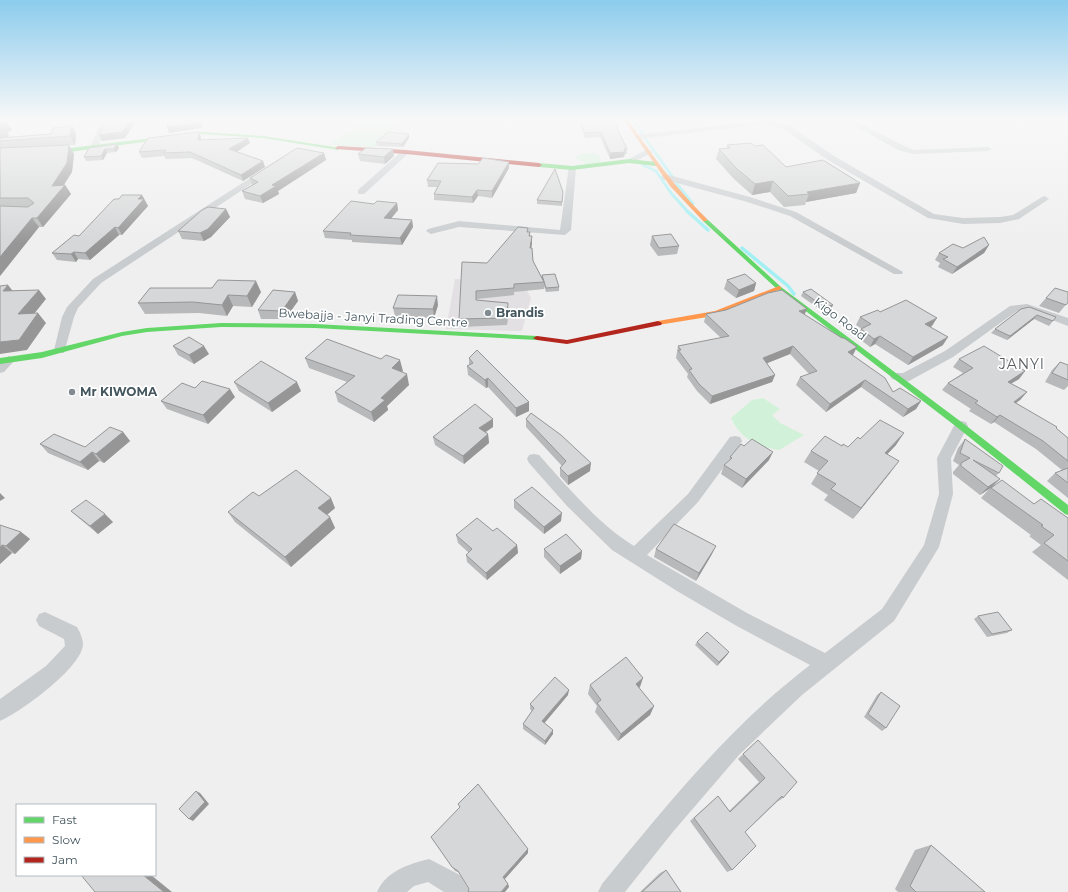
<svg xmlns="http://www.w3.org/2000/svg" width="1068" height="892" font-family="Montserrat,sans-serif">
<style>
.education{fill:#e2e0e2}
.green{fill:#d1f2d8}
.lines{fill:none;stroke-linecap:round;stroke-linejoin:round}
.stream-far1{stroke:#a2f0f4;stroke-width:3}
.stream{stroke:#a2f0f4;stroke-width:3.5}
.street{fill:#c8ccce;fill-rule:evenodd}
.fast{fill:#63d668;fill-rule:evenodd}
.slow{fill:#ff974d;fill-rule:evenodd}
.jam{fill:#b3261e;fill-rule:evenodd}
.wall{fill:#b8b9ba}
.shaded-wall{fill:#969697}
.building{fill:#d6d7d8;stroke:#969697}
.poi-dot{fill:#808c91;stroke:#fff;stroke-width:1.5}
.labels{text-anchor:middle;stroke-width:3.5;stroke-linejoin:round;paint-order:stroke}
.poi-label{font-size:12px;font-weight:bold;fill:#44565e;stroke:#fff;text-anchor:start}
.street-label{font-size:12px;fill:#44565e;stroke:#fff}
.quarter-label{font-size:14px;letter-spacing:1px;fill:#5a6064;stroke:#fff}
</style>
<rect width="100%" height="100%" fill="#f0efef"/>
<path class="education" d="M455,279L522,281L531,298L522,331L446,329Z"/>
<path class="green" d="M351,120H395L386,125L398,126L375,148L328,145L364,122Z
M582,153H594L600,156L601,163L585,165L584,162L575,158Z
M763,398L780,409L772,415L780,423L804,435L779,450C757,446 741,440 731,418L752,400Z"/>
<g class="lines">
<path class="stream-far1" d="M632,120L637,125
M639,128L643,134
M645,138L674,179
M643,165L656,171L671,193L688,212
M676,183L693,204"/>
<path class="stream" d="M687,211L708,230
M742,248L788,286L794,294"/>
<path class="street" d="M102,120H110L98,147L91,149L90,147Z
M766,120H778L777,123L789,125L834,156L934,214L963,218L1000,217L1013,215L1042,197L1045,196L1049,199L1019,219L1000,223L963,224L928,218L828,160L783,129L766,124L638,139L634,137L638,135Z
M845,120H854L904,146L914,150L988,147L992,149L988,151L913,154L898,150Z
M403,150L410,152L364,194H358V190Z
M646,150L653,152L632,163L625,161Z
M569,166H575L576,168L571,230L565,235L459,227L431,234L426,231L428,229L459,221L560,230Z
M264,169H270L271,171L101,283L78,308L74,317L64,353H56L54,350L62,317L67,307L93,279Z
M665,174L750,197L796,212L903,272L902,274H894L790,216L744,201L662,179V175Z
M1027,304L1068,318V326L1026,310L1017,311L953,357L909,381C903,383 898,381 892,379L890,376L892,373H903L945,351L1010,306Z
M9,356L15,360L4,372L0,373V362Z
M961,421L966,422L968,426L951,458L953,494L939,547L894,621L802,695L739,755L672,833L625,892H598L602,884C666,806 730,726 810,665L735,625L677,591L612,550L567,506L529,463L527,459L529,455L534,454L539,455C567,486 598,524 634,546L688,494L730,437L735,436L740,437L742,441L740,445L698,502L647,555L747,613L825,653L882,609L924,545L939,494L937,458L956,422Z
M45,612L77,627C80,632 83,639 83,645C81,668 21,712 0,721V699L46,666L65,646L64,639L39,626L36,620L39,614Z
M429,859L460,875L470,892H444L428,882L414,886L407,892H377C386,871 409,864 429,859Z"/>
<path class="fast" d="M202,132L263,136L341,148L338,150L263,138L202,134L62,153L0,155V151L62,149Z
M629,159L656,162L659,164L656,166L629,163L572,170L539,167L536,165L539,163L572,166Z
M703,219H707L781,287L964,424L1068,505V515L1065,514L958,428L777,289L703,221Z
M221,323L315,324L537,336L541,338L537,340L315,328L221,327L147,332L122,336L42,358L0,364V358L42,352L122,332L147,328Z"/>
<path class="slow" d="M624,120H628C652,155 676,189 707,219V221H703L670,186Z
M779,286L781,287V289L720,315L658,325L654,323L658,321L715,311Z"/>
<path class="jam" d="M338,146L406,150L539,163L542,165L539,167L406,154L336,149L335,148Z
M658,321L662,323L661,325L567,344L537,340L533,338L537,336L567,340Z"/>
</g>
<path class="wall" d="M0,120L12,130L7,133L9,136L8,137L51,134L72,126L76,134L75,145H67L74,154L72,172L64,185H65L71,194L43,227H39L0,276Z
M578,120H613L627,149V154H625L624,157L610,159L600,137L585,138Z
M199,132L201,138V140L250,143L237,152L263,161L265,167L243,181L192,158L166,159L164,156L142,158L139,152Z
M409,138L403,147L377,146L376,142Z
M117,144L119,148L116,152L107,153L103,160L86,161L84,157Z
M727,145L755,146L786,167L860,183L856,193L806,202L805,205L784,207L770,192L752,195L734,179L716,159L719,149H727Z
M324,153L326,160L278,191L279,194L263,203L245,199L242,191L252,185L250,178Z
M358,154L394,156L385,164L360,161Z
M509,168L492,198L478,196L473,203L434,200V194L437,187H428L427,180Z
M142,195L148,206L122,235H119L90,260L78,259L76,262L57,260L52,253Z
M563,196L562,206L537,204V200Z
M397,203L398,210L391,218L412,220L413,227L402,245L352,242V240L325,238L323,231L374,204Z
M226,209L230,217L211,237L204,241L182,239L178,231Z
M528,228V232H530V236L532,243L531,248L533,261L542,278V275L559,287V291L546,292L544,286V289L514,292V295L477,299V300L508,303L507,325L460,327L459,319L487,263Z
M652,236L679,246L677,254L658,256L650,245Z
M989,245L984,253L952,274L938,267L940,263L935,260L939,253L963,248Z
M727,280L756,283L754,291L736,298L724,289Z
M261,292L252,307L233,306L227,316L199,313L145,314L138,303Z
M295,292L298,301L285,319H261L258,310Z
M803,292L831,309L822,311L801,296Z
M1046,298L1068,302L1059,313L1039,306Z
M438,305L434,318L395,316L393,308Z
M1021,309L1056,317L1049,326L1034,319L1007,340L991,333L995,329Z
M880,312L932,326L930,327L943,345L908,365L875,344L870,347L857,337L861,329H862L856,325L860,317Z
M706,314L804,315L853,355H852L893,392L921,401L916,409L903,417L861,387L826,412L796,385L800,377L809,374L790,354L767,363L775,375L772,382L710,404L697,391L687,377L688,374L676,358L678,346L721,338L704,322Z
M173,346L209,354L194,364L178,355Z
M305,358L403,371L401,372L409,385L387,406L388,410L374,422L338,402L335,392L347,382L309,368Z
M469,358L529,411L516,417L488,387L486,388L468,375L467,366L469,365Z
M959,359L1025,371L1019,379L1011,384L1027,392L1020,400L1016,403L1056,429L1068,438V498L1047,481L1055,473L1062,470L1036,449L994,422L991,424L969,411L971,409L942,390L948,383L963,373L953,367Z
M1060,362L1068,365V386L1064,390L1045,382L1052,370Z
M234,382L301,391L272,412L239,391Z
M195,388L235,397L208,424L167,409L161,401Z
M526,419L590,471L568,485L560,476V468L562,466L526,427Z
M493,427L486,432L488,434L489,443L464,464L435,445L433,437Z
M123,432L130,441L104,463L99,461L88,470L48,453L40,444L85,447Z
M965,439L999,473L996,476L993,486L1068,518V580L1032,552L1041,545L1029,536L1031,535L981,498L989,489L980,495L953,474V472L959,465L953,461L958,448Z
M896,445L887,454L890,473L853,519L824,500L828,495L811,484L819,471L804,462L811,451L842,446L848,447Z
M730,457L769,460L742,488L721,474L724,465L729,461Z
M259,496L335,508L327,515L330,517L335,528L291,567L235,522L228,512Z
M514,500L561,521L544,534L514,508Z
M71,511L113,522L98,534L80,519Z
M0,525L21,532L30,539L15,554L12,553L0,564Z
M493,531L517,545L518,553L487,580L467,562L466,555L469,553L458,543L456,535Z
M544,549L582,551L581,559L560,574L544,557Z
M656,549L712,554L696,581L654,557Z
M978,616L1012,630L1007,633L987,637L974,619Z
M697,642L729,652L727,655L717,666L695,645Z
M590,685L640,687L639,688L654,706L650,715L618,741L595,712L597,706L588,694Z
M881,692L886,728L882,731L864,717L877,695Z
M568,695L544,723L553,734L545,745L523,729V724L532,711L530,709V704Z
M758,740L783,798L777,802L745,832L732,870L727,872L690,821L718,796L729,811L759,782L738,759Z
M458,804L528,849V853L504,879L508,884L509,887L469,889L460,873L455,871L452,867L460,807Z
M931,845L985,892H898L895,889L915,850Z
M666,870L681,892H640L660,873Z"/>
<path class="shaded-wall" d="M130,120H137L125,138L102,141L99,135Z
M200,120H203L202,128L169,133L167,127Z
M7,122L12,130L7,133L9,136L0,141V125Z
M72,126L76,134L75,145L70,136Z
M199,132L201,138V146L198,140Z
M409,134V138L403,147L402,144Z
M248,138L250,143L231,155L229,149Z
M117,144L119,148L116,152L114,149Z
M69,145L74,154L72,172L59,192L65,185L71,194L43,227L37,218L52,186Z
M105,149L107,153L103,160L101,156Z
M393,149L394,156L385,164L384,157Z
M625,152L624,157L610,159V153Z
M324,153L326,160L278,191L279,194L263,203L260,196L272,185Z
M263,161L265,167L243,181L241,175Z
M509,162V168L492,198V191Z
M773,181L770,192L752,195L755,184Z
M860,183L856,193L806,202L809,194L807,192Z
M477,190L478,196L473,203L472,197Z
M142,195L148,206L122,235L118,228L138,199Z
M397,203L398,210L386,225L384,218Z
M226,209L230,217L211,237L204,241L200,233Z
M32,218L39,227L0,276V257Z
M412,220L413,227L402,245L400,238Z
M115,227L119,235L90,260L85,253Z
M532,236V243L530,256V248Z
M989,245L984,253L952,274L957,267Z
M74,252L78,259L76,262L71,254Z
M256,281L261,292L252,307L247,296Z
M756,283L754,291L736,298L739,290Z
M8,285L16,295L3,291Z
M39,290L46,299L26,324L18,314Z
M295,292L298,301L285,319L282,311Z
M228,295L233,306L227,316L222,305Z
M437,296L438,305L434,318L433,309Z
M508,303V311L507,325V318Z
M833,305L831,309L822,311L824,307Z
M807,309L804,316L799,311Z
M38,313L46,323L27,350L0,354V342Z
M1037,315L1034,319L1007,340L1010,336Z
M937,318L932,326L920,332L925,324Z
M880,336L875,344L870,347L874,339Z
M948,337L943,345L908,365L913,357Z
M204,346L209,354L194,364L189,355Z
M793,346L790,354L760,366L763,358Z
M857,347L853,355L844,359L848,352Z
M400,360L403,371L394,378L392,368Z
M1025,371L1019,379L1001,389L1008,382Z
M407,374L409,385L387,406L388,410L374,422L371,412L381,398Z
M775,375L772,382L710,404L712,396Z
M488,378V387L486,388L485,380Z
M865,380L861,387L826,412L830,404Z
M297,382L301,391L272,412L268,403Z
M230,389L235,397L208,424L203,415Z
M1027,392L1020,400L1007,409L1014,402Z
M921,401L916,409L903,417L908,409Z
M529,402V411L516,417V408Z
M1000,415L994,422L991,424L997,417Z
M493,419V427L479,436V428Z
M123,432L130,441L104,463L96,454Z
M904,433L896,445L877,465L885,453Z
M488,434L489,443L464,464L463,456Z
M92,452L99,461L88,470L80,462Z
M773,452L769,460L742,488L746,479Z
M899,461L890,473L853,519L861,508Z
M591,463L590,471L568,485V476Z
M1000,479L992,487L980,495L988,487Z
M0,493L5,498L0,501Z
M331,498L335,508L323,518L318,508Z
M562,513L561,521L544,534V527Z
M105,514L113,522L98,534L90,526Z
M330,517L335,528L291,567L285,557Z
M21,532L30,539L15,554L6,546Z
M2,545L12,553L0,564V548Z
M517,545L518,553L487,580L486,573Z
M716,546L712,554L696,581L699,573Z
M582,551L581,559L560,574V566Z
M729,652L727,655L717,666L719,662Z
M643,678L640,687L632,693L636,684Z
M569,690L568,695L542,726V721Z
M654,706L650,715L618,741L621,734Z
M553,730V734L545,745V741Z
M196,791L200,793L209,804L193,821L189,819Z
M528,849V853L504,880L503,877Z
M143,875H151L172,892H164Z
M508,884L509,887L505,892H501Z"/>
<path class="building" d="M0,120L7,122L0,125Z
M106,120H130L122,132L99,135Z
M168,120H200V123L167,127Z
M580,120H613L627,149H624L625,152L610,153L601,132L585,133Z
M72,126L70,136L0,141V138L51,134L53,128Z
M199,132L198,140L248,138L229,149L263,161L241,175L190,152L163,153L166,150L139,152L148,138Z
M388,132L409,134L402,144L376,142Z
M751,143L755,146L763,145L786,167L823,160L860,183L807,192L809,194L788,196L773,181L755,184L736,168L719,149L730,148L727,145Z
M117,144L114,149H105L101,156L84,157L89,148Z
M69,145L67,163L52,186L65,185L37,218H32L0,257V206L28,207L34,203L28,198H0V148Z
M297,148L324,153L272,185L276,186L260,196L242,191L258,182L250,178Z
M366,148L393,149L384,157L358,154Z
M483,158L509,162L492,191L477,190L472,197L434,194L441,181L427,180L438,163L478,164Z
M555,169L563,192L562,202L537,200Z
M122,195H142L138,199H144L118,228L115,227L85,253L74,252L71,254L52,253L74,235L79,236L114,199H119Z
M351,201L374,204L377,201L397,203L384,218L412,220L400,238L350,235L351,233L323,231Z
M208,207L226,209L208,229L200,233L178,231L202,210Z
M518,227L528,228L527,232H530L529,236H532L530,248H532L533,261L544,282L514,284V288L476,291V300L508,303L507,318L459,319L462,262L487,263Z
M671,234L679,246L659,248L652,236Z
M984,237L989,245L957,267L943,259L948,257L939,253L953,244L963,248Z
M555,274L559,287L546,288L542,275Z
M745,274L756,283L739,290L727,280Z
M218,280L256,281L247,296L228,295L222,305L193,302L138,303L150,288H212Z
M8,285L3,291L39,290L18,314L38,313L19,340L0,342V286Z
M1055,288L1068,292V302L1066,305L1046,298Z
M811,289L833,305L824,307L803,292Z
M273,290L295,292L282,311L258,310Z
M782,290L807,309L799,311L842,338H844L857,347L848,352L885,378L893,392L900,388L921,401L908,409L865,380L830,404L800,377L817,371L793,346L763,358L775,375L712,396L699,384L689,370L692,369L678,350H681L678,346L729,336L706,314L726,310L768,293Z
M398,295L437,296L433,309L393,308Z
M906,300L937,318L925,324L948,337L913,357L880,336L874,339L861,329L871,324L860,317L878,310L880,312Z
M1029,307L1056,317L1053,321L1037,315L1010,336L995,329L1021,309Z
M189,337L204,346L189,355L173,346Z
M327,339L381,359L386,355L400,360L392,368L407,374L381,398L385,400L371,412L335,392L355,376L305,358Z
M984,346L1025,371L1008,382L1027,392L1014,402L1057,427L1056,428L1068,438V461L1043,441L1000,415L997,417L975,403L978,401L948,383L973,368L959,359Z
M477,350L529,402L516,408L488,378L485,380L467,366L473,363L469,358Z
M261,361L297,382L268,403L234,382Z
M1060,362L1068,365V380L1052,373Z
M202,381L230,389L203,415L161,401L182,383L195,388Z
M475,404L493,419L479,428L488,434L463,456L433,437Z
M531,413L561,435L591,463L568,476L560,468L566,461L526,419Z
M880,420L904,433L885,453L899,461L861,508L831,489L836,484L817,473L828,461L811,451L825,436L842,446L843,444L848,447L858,437L860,439Z
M110,427L123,432L96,454L92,452L80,462L40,444L54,434L85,447Z
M752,439L773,452L746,479L724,465L732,458L730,457L741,444L744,446Z
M965,439L1003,466L999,473L973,460L1000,479L988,487L961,466V463L970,458L960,453Z
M1068,468V483L1055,473Z
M296,470L331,498L318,508L330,517L285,557L228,512L253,492L259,496Z
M1002,480L1034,504L1041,499L1068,518V561L1044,543L1054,535L1041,526L1043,525L991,488Z
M532,487L562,513L544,527L514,500Z
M86,500L105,514L90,526L71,511Z
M477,518L493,531L497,528L517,545L486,573L466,555L472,549L456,535Z
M674,524L716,546L699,573L656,549Z
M0,525L21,532L6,546L2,545L0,548Z
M566,534L582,551L560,566L544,549Z
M998,612L1012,630L992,634L978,616Z
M707,632L729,652L719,662L697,642Z
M626,657L643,678L636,684L654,706L621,734L597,703L601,700L590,685Z
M555,677L569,690L542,721L553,730L545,741L523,724L534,708L530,704Z
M881,692L900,706L886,728L868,714Z
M758,740L797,782L783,798L782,796L745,832L756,846L732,870L694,818L718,796L730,812L765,778L743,754Z
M478,784L528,849L503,877L508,884L501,892H469L468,891L469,889L458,871L452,867L431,837L460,807L458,804Z
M196,791L205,802L189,819L179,809Z
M931,845L985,892H916L910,886Z
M666,870L681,892H642Z
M81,875H143L164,892H95Z"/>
<linearGradient id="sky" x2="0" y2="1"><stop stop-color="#8ccced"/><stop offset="0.49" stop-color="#f8f8f8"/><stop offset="1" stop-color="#f8f8f8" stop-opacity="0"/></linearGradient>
<rect width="1068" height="244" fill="url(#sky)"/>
<g class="poi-dot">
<circle cx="488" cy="313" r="4"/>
<circle cx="72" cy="392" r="4"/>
</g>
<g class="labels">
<g class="poi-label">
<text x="496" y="317">Brandis</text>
<text x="80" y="396">Mr KIWOMA</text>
</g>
<g class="street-label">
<text transform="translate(373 318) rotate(3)" y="4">Bwebajja - Janyi Trading Centre</text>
<text transform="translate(840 319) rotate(37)" y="4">Kigo Road</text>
</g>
<g class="quarter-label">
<text x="1022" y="369">JANYI</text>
</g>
</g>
<rect x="16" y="804" width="140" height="72" fill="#ffffff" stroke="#b4bbbf"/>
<rect x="24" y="817" width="20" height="6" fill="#63d668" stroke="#b4bbbf"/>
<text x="52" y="824" font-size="12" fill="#44565e">Fast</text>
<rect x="24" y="837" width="20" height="6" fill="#ff974d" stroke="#b4bbbf"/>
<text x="52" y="844" font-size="12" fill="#44565e">Slow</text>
<rect x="24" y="857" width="20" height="6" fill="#b3261e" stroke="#b4bbbf"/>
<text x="52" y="864" font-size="12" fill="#44565e">Jam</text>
</svg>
